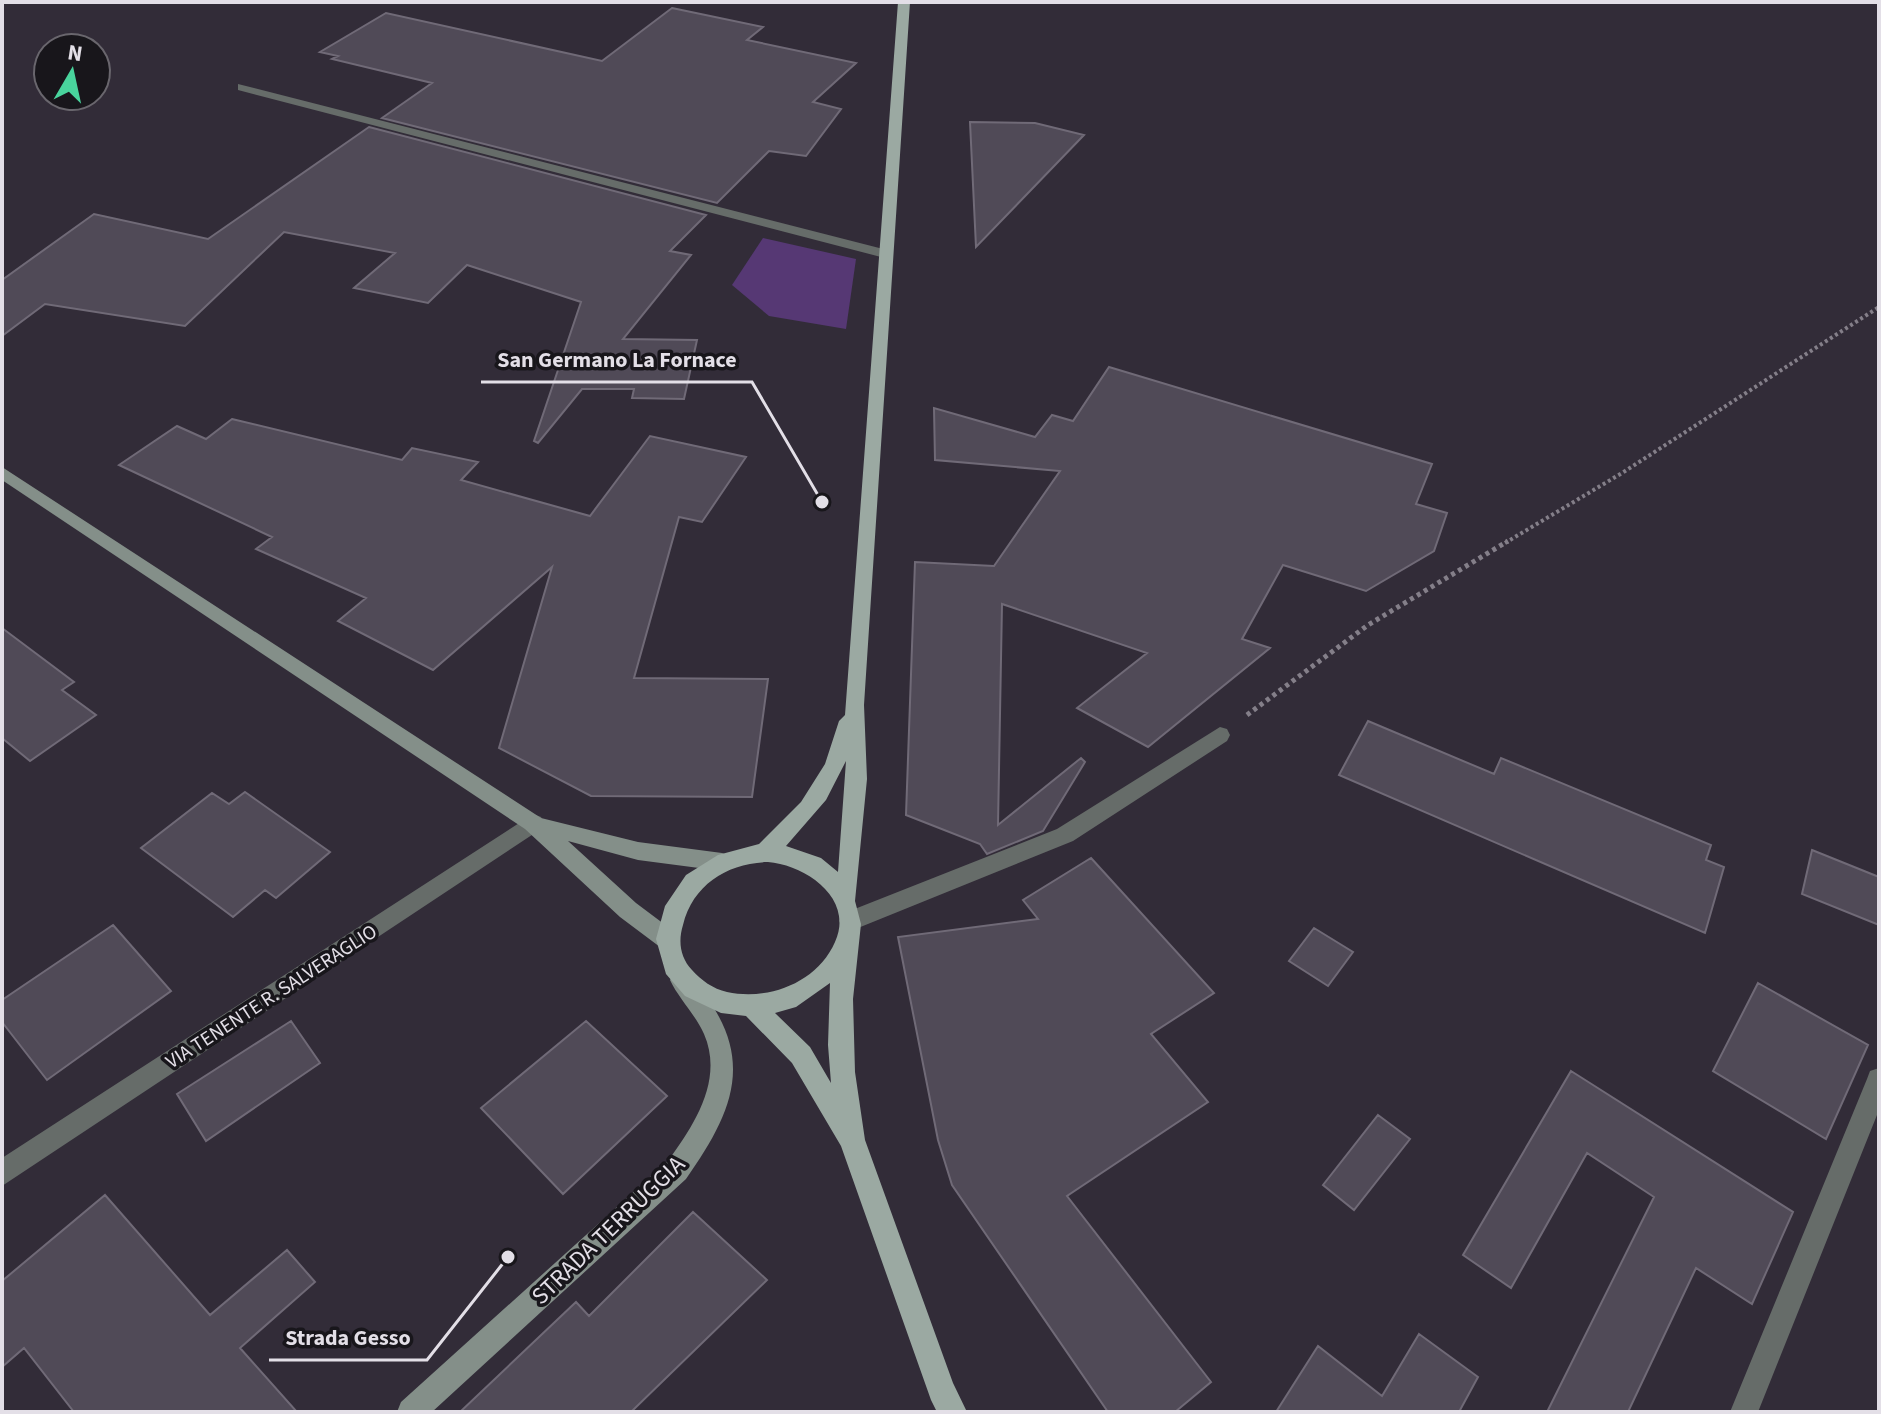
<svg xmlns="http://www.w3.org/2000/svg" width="1881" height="1414" font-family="'Source Sans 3',sans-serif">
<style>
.green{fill:#563874}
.building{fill:#504a57;stroke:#706a77;stroke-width:2}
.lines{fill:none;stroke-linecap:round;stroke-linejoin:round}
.path-far1{stroke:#847f89;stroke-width:4;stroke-dasharray:3 3;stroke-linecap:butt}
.path{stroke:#847f89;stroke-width:5;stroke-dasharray:4 4;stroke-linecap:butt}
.street{fill:#666c69;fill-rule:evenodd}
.secondary{fill:#848f89;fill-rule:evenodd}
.primary{fill:#9ba9a2;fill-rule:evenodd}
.labels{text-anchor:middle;stroke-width:7;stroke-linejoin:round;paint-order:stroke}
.street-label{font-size:20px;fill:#e3dfe7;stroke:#18161b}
.near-street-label{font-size:24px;fill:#e3dfe7;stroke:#18161b}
.leader{fill:none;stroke:#e3dfe7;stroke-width:3}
.callout-dot{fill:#e3dfe7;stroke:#18161b;stroke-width:3}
.callout-label{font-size:22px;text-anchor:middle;font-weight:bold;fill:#e3dfe7;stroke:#18161b;stroke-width:7;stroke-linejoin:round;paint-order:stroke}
</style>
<rect width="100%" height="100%" fill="#322c38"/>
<path class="green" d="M763,238L856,259L846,329L769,316L732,285Z"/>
<path class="building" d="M672,8L763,27L747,40L856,63L813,102L841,109L806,156L769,151L717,203L382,118L432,83L332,59L338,56L320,52L386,13L602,61Z
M970,122L1035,123L1084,135L976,247Z
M369,127L706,215L670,251L691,255L623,339L697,340L684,399L632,398L634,389H582L538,443L534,441L581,302L467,265L428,303L354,288L395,253L284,232L185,326L45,304L2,336V280L94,214L208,239Z
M1109,367L1432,464L1416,504L1447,513L1434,551L1366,591L1283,565L1242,639L1270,648L1148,747L1077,708L1147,653L1002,604L998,825L1081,758L1085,762L1043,831L987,854L980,844L906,815L915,562L994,566L1060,471L935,460L934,408L1035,437L1052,415L1073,421Z
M232,419L402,460L412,448L478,462L461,480L590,516L650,436L746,457L702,522L679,517L634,678L768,679L752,797L591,796L499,748L552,567L433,670L338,621L366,598L256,549L272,537L119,465L177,426L206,439Z
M2,628L74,682L62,690L96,715L30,761L2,738Z
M1368,721L1494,774L1501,758L1711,845L1706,860L1724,867L1705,933L1339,775Z
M245,792L330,852L276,898L265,890L233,917L141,848L212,793L229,804Z
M1812,850L1879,877V925L1802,894Z
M1091,858L1214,993L1151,1034L1208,1102L1067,1196L1211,1382L1175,1412H1108L952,1185L938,1140L898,937L1038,919L1023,900Z
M113,925L171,991L47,1080L2,1022V1000Z
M1314,928L1353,952L1328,986L1289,961Z
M1758,983L1868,1045L1826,1139L1713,1071Z
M291,1021L320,1063L206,1141L177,1094Z
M586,1021L667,1096L563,1194L481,1108Z
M1571,1071L1793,1212L1752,1304L1696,1268L1628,1412H1547L1654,1197L1587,1153L1511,1288L1463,1255Z
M1378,1115L1410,1139L1354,1210L1323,1185Z
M105,1195L210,1315L287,1250L315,1282L240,1348L297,1412H74L24,1348L2,1367V1281Z
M693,1212L767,1280L631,1412H460L576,1302L589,1316Z
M1419,1334L1478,1377L1459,1412H1276L1318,1346L1382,1396Z"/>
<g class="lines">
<path class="path-far1" d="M1505,543L1622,473L1879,307"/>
<path class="path" d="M1247,715L1368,625L1508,541"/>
<path class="street" d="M238,84L891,251L893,254L881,257L238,90Z
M1220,727L1227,729L1230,735L1227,741L1073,841L858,928L850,931L842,928L839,921L842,914L1057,829Z
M533,814L541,817L544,823L541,829L2,1186V1158Z
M1879,1068V1110L1758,1412H1730L1867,1079L1870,1071Z"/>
<path class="secondary" d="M2,467L541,818L638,842L722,853L730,856L733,862L730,868L722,871L638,860L568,841L636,903L676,933L679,940L676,947L668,950L660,947L620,917L525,829L2,480Z
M682,970C695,974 703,990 710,1002C755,1068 727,1120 686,1179L432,1412H397L401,1402L668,1161C694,1125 724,1080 704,1034C695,1014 679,999 670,980L674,973Z"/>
<path class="primary" d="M898,2H910L864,705L867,779L855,901L861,924L853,999L855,1072L865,1140L953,1383L967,1412H937L931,1400L841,1146L792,1063L746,1016L721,1013L685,996L666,974L656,939L665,906L686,875L718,855L759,844L801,802L825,764L839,721L845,715ZM846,761L838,872L821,858L786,846L826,800ZM768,862C805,865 855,898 835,942C817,983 768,1001 727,992C713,989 701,980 692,970C680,957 678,941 683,925C693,884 728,863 768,862ZM830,983L828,1045L831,1083L810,1047L775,1013L796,1007Z"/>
</g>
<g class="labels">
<g class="street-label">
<text transform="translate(271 996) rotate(-33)" y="7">VIA TENENTE R. SALVERAGLIO</text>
</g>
<g class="near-street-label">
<text transform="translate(608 1230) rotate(-44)" y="8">STRADA TERRUGGIA</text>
</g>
</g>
<path class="leader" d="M822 502L752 382H481M508 1257L427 1360H269"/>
<g class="callout-dot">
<circle cx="822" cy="502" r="8"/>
<circle cx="508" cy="1257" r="8"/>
</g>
<g class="callout-label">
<text x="617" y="367">San Germano La Fornace</text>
<text x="348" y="1345">Strada Gesso</text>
</g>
<rect width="1881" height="1414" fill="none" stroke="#e3dfe7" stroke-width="8"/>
<g transform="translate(72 72) rotate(9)"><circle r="38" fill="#18161b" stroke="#69666d" stroke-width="2"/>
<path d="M0-6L14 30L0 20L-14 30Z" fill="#49d49d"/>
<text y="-12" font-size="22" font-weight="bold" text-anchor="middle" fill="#e3dfe7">N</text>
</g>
</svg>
